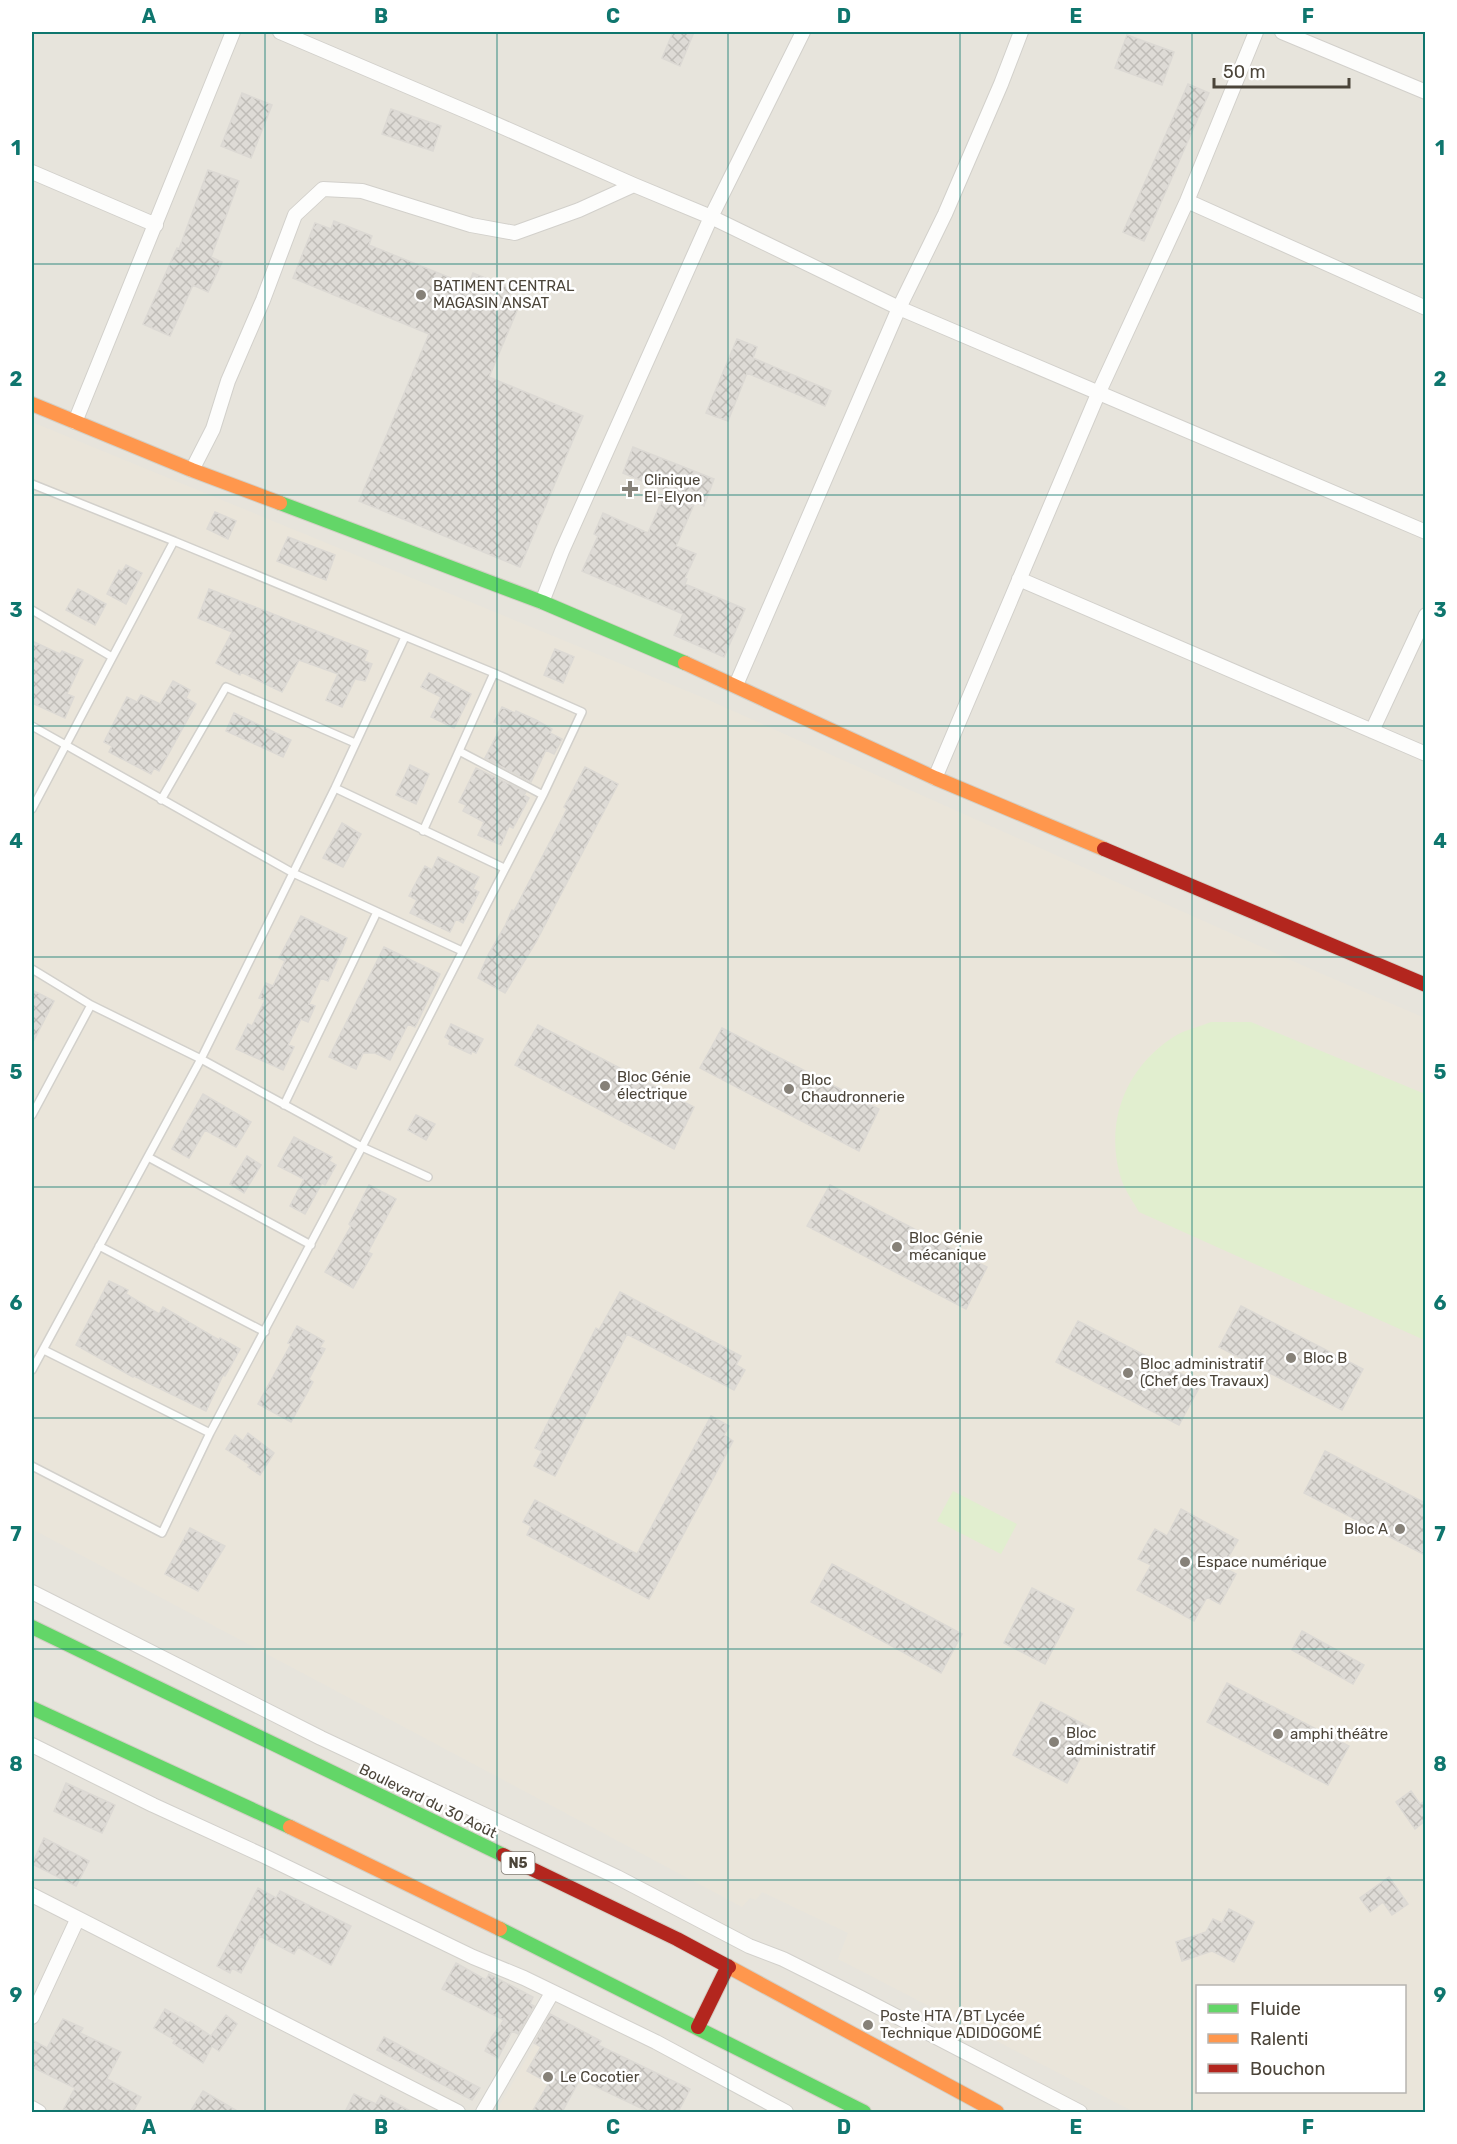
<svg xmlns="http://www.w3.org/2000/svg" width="1457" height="2144" font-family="Rubik,sans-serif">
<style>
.residential{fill:#e7e4dc;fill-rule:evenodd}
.education{fill:#eae5da;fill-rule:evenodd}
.green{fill:#e1eecf}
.building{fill:url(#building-cross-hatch);stroke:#dcd9d4;stroke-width:1.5}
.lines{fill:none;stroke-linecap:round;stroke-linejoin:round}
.lane-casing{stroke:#d2d0cb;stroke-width:10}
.street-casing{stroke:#d2d0cb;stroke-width:16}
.fast-casing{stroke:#d3cfc5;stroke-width:16}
.slow-casing{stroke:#d3cfc5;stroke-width:16}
.jam-casing{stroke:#d3cfc5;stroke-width:16}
.lane{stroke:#fdfdfc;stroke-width:7}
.street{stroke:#fdfdfc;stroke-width:14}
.fast{stroke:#63d668;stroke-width:14}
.slow{stroke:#ff974d;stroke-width:14}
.jam{stroke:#b3261e;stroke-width:14}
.grid{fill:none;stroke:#0f766e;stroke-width:1.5;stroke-opacity:0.55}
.poi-dot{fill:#868178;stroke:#fff;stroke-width:2}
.labels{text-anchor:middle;stroke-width:5;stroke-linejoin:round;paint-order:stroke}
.shield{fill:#fff;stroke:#817c74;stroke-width:1.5}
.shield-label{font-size:14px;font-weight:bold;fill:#4b4439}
.poi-label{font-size:15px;fill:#4b4439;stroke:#fff;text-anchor:start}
.street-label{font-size:15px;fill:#4b4439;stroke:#fff}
.neatline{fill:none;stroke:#0f766e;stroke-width:2}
.grid-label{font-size:20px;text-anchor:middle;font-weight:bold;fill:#0f766e}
</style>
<defs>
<pattern id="building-cross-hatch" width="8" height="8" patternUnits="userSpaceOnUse" patternTransform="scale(1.5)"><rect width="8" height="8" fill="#dedbd6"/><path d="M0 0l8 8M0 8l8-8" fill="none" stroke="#c0bdb8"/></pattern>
</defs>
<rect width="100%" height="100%" fill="#f4f2ee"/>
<path class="residential" d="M32,32H1425V2112H32ZM1198,1986H1404V2092H1198Z"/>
<path class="education" d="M32,422L704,698L1320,973L1425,1018V2112H1134L838,1959L848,1933L762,1892L756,1900L750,1898L742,1907L32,1529ZM1198,1986H1404V2092H1198Z
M552,2015L601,2041L562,2112L496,2111Z"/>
<path class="green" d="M1211,1022H1251L1425,1094V1338L1422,1339L1139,1212C1133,1201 1123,1188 1120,1175C1105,1121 1126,1068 1172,1038C1183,1030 1199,1027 1211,1022Z
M953,1491L1017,1524L1001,1554L937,1521Z"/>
<path class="building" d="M673,32H694L680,66L662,58Z
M1127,35L1174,52L1162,85L1115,68Z
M1188,84L1209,93L1144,241L1123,232Z
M242,93L272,105L251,158L221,146Z
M391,109L441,126L433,151L382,134Z
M208,170L239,181L211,257L222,262L208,292L193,285L170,336L143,324L177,248L179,249Z
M334,221L372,236L369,245L468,285L473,273L512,289L507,301L519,306L489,377L583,416L520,567L359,501L429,334L293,278L315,223L331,229Z
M737,339L757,347L753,358L831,391L825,406L747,373L728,421L706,413Z
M633,447L714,479L704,506L695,502L676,546L696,554L685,578L687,579L685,584L745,609L724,657L674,635L683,614L582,571L598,536L594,534L603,513L648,533L666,491L623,473Z
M215,512L236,521L228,539L207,529Z
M288,537L335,555L326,580L277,561Z
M126,565L142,573L126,604L107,594L119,570L122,572Z
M78,589L106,604L95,625L66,610Z
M209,589L368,651L364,661L372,664L365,681L355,679L342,707L326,700L338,674L299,660L282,692L241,672L240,675L216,663L232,632L198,618Z
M32,641L60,654L62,651L83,660L67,694L74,697L65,718L32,703Z
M555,649L574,657L563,683L544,675Z
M429,673L471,694L454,728L431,717L441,697L421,687Z
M173,681L190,690L186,698L196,704L159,771L154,768L151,774L109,752L112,746L104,742L127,697L137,702L141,695L160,704Z
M502,707L515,713L516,711L536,720L552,729L550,733L562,739L554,754L546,750L531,782L485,758L502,725L494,722Z
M234,713L291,740L283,757L226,731Z
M410,765L429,774L416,804L396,795Z
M585,767L618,784L536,942L505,993L478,978L488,955L505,926L512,910L514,911L567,809L564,807Z
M476,768L526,792L524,795L529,798L513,828L509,826L501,845L478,835L484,822L463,811L466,805L459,802Z
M342,823L361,834L343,867L323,858Z
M438,857L479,877L473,889L479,892L463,923L456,919L450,932L410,913L417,900L409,896L425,866L432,870Z
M301,916L347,938L328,981L321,978L309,1004L315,1006L308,1022L301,1019L288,1045L294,1047L283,1070L236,1049L248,1024L252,1026L265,1000L259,998L266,983L273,986L285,961L279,958Z
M384,947L440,974L415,1027L408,1024L390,1060L375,1053H363L356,1069L329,1057Z
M32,990L54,1001L32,1044Z
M451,1024L483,1039L476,1053L472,1051L471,1054L449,1044L450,1040L445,1037Z
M538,1025L694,1107L674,1149L515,1065Z
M722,1028L879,1109L859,1151L700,1068Z
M203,1094L251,1122L236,1147L205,1130L189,1158L172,1149Z
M416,1115L435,1124L426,1140L408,1130Z
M294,1137L332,1157L329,1161L336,1165L325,1185L322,1183L305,1214L290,1206L304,1179L278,1166Z
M247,1156L261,1165L244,1193L230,1184Z
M369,1185L396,1199L368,1252L372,1254L353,1288L325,1272L351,1226L349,1224Z
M830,1185L987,1267L966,1309L807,1226Z
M109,1281L128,1290L126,1294L159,1314L163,1307L219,1340L220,1338L240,1349L225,1376L223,1375L206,1411L134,1376L133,1377L76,1345Z
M620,1292L741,1356L736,1365L745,1370L734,1390L627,1334L555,1476L534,1466L542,1451L535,1448L596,1328L599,1330Z
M1241,1306L1363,1369L1342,1410L1219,1347Z
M1078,1321L1201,1384L1179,1425L1056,1362Z
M297,1326L324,1341L320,1347L325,1349L309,1379L313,1382L291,1422L258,1404L291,1344L288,1343Z
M711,1416L729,1426L724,1435L733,1441L649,1599L527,1535L531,1526L523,1522L535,1500L637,1554Z
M248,1433L274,1453L260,1475L248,1467L250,1465L226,1449L235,1435L243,1441Z
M1325,1451L1425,1503V1555L1304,1493Z
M1181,1509L1238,1540L1223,1567L1236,1574L1220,1604L1207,1597L1194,1621L1137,1590L1151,1565L1138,1559L1155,1529L1167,1536Z
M190,1528L225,1546L198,1591L165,1574Z
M832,1564L962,1634L941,1673L811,1602Z
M1032,1588L1074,1609L1045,1664L1004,1643Z
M1302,1631L1364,1665L1353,1684L1292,1650Z
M1227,1683L1349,1746L1328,1785L1207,1722Z
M1041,1702L1095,1730L1067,1783L1013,1755Z
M66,1783L115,1805L102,1833L54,1811Z
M1411,1791L1420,1804L1425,1801V1821L1415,1829L1396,1802Z
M44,1838L89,1861L76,1886L32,1864Z
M1389,1877L1408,1904L1392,1915L1383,1902L1370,1912L1360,1898Z
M258,1888L276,1898L280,1891L351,1926L331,1965L298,1947L294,1954L260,1936L241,1973L232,1968L230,1973L217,1966Z
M1229,1909L1254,1922L1234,1962L1212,1951L1182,1961L1176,1942L1206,1932L1213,1919L1222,1923Z
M456,1963L486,1980L489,1974L533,1997L530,2004L534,2006L518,2034L512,2031L498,2058L485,2051L491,2038L504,2020L442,1989Z
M165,2009L189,2023L190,2022L211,2036L226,2015L237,2024L219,2051L212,2046L203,2063L173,2043L175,2040L154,2028Z
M550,2014L601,2041L598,2045L690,2089L678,2112H649L580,2079L562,2112H532L549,2083L527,2071L541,2047L534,2043Z
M63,2019L83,2028L80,2033L121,2052L107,2079L141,2097L133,2112H62L75,2088L32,2067V2040L47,2048Z
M384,2037L480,2088L472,2100L377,2050Z
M203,2091L239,2112H190Z
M354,2094L376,2104L381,2095L412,2112H345Z"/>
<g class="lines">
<g class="lane-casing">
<path id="lane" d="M32,484L174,541
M32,610L112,657
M32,726L293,873L462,951
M459,751L543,795
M335,788L504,868
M161,800L226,687L355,743
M32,809L174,541L494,673L582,712L543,795L362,1147L210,1433L162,1533L32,1466
M423,831L494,673
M32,969L91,1005L201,1059L362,1147L428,1177
M284,1105L377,912
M32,1115L91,1005
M148,1157L311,1245
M99,1246L265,1332
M44,1350L210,1433
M32,1370L201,1059L335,788L405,637"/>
</g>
<g class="street-casing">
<path id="street" d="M280,32L482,118L634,185L711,217L899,308L1426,532
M1282,32L1426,92
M32,172L156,225
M1187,201L1426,308
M75,422L233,32
M192,470L213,429L228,381L263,300L295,215L323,189L362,191L471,225L515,233L579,210L634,185
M1019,579L1426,754
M542,602L562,551L711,217L803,32
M736,685L899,308L945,214L1001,84L1021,32
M1372,731L1426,615
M935,778L1098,394L1187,201L1256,32
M32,1592L321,1738L617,1877L749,1946L783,1959L861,1998L1080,2112
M32,1745L153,1805L262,1855L473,1957L524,1978L656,2042L786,2112
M32,1895L458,2112
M32,2017L77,1920
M32,2108L39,2112
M483,2112L552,1993"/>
</g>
<g class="fast-casing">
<path id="fast" d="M280,503L542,602L685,663
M32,1627L503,1855
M32,1708L290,1827
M500,1929L864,2112"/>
</g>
<g class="slow-casing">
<path id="slow" d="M32,404L192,470L280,503
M685,663L935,778L1104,849
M290,1827L500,1929
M729,1967L997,2112"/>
</g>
<g class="jam-casing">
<path id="jam" d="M1104,849L1426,985
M503,1855L677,1939L729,1967
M698,2027L728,1966"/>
</g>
<use href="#lane" class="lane"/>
<use href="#street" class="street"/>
<use href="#fast" class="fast"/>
<use href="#slow" class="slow"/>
<use href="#jam" class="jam"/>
</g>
<path class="grid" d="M265,32V2112M497,32V2112M728,32V2112M960,32V2112M1192,32V2112M32,264H1426M32,495H1426M32,726H1426M32,957H1426M32,1187H1426M32,1418H1426M32,1649H1426M32,1880H1426"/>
<g class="poi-dot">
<circle cx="421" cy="295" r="6"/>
<path d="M627 480h6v6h6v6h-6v6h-6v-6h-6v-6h6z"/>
<circle cx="605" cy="1086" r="6"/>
<circle cx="789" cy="1089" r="6"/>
<circle cx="897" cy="1247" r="6"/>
<circle cx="1291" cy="1358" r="6"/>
<circle cx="1128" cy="1373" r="6"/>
<circle cx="1400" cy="1529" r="6"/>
<circle cx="1185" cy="1562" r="6"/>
<circle cx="1278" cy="1734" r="6"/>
<circle cx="1054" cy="1742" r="6"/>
<circle cx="868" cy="2025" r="6"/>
<circle cx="548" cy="2077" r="6"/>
</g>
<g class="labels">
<rect class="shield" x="501.5" y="1852" width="33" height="22" rx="4.5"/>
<g class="shield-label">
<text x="518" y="1868">N5</text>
</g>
<g class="poi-label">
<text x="433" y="291">BATIMENT CENTRAL<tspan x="433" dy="17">MAGASIN ANSAT</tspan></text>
<text x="644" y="485">Clinique<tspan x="644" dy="17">El-Elyon</tspan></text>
<text x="617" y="1082">Bloc Génie<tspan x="617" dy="17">électrique</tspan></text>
<text x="801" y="1085">Bloc<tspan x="801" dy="17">Chaudronnerie</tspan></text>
<text x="909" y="1243">Bloc Génie<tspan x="909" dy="17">mécanique</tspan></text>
<text x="1303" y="1363">Bloc B</text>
<text x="1140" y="1369">Bloc administratif<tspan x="1140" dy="17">(Chef des Travaux)</tspan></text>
<text x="1388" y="1534" text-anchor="end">Bloc A</text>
<text x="1197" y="1567">Espace numérique</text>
<text x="1066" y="1738">Bloc<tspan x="1066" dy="17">administratif</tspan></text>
<text x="1290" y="1739">amphi théâtre</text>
<text x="880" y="2021">Poste HTA /BT Lycée<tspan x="880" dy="17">Technique ADIDOGOMÉ</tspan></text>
<text x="560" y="2082">Le Cocotier</text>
</g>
<g class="street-label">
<text transform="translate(428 1801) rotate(26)" y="5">Boulevard du 30 Août</text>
</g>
</g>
<rect width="1457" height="2144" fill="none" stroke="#ffffff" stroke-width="66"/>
<rect x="1196" y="1985" width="210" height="108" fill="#ffffff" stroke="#b7b4b0" stroke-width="1.5"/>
<rect x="1208" y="2004" width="30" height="9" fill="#63d668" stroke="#b7b4b0" stroke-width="1.5"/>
<text x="1250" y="2015" font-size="18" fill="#4b4439">Fluide</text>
<rect x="1208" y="2034" width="30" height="9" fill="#ff974d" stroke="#b7b4b0" stroke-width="1.5"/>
<text x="1250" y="2045" font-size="18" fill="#4b4439">Ralenti</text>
<rect x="1208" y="2064" width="30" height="9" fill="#b3261e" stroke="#b7b4b0" stroke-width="1.5"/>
<text x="1250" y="2075" font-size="18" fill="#4b4439">Bouchon</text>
<path d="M1214 78v9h135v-9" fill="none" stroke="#4b4439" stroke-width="3"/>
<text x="1223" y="78" font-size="18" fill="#4b4439" stroke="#ffffff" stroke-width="4.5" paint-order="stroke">50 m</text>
<rect x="33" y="33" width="1391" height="2078" class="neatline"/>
<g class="grid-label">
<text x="149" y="23">A</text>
<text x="381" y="23">B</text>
<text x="613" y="23">C</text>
<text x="844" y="23">D</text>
<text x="1076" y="23">E</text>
<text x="1308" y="23">F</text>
<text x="16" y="155">1</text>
<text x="1440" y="155">1</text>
<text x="16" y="386">2</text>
<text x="1440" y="386">2</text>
<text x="16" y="617">3</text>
<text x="1440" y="617">3</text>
<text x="16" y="848">4</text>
<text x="1440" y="848">4</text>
<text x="16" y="1079">5</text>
<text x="1440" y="1079">5</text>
<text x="16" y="1310">6</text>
<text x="1440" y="1310">6</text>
<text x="16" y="1541">7</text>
<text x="1440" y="1541">7</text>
<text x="16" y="1771">8</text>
<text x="1440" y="1771">8</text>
<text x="16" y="2002">9</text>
<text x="1440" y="2002">9</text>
<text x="149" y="2134">A</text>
<text x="381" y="2134">B</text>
<text x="613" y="2134">C</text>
<text x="844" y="2134">D</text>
<text x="1076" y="2134">E</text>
<text x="1308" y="2134">F</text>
</g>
</svg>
